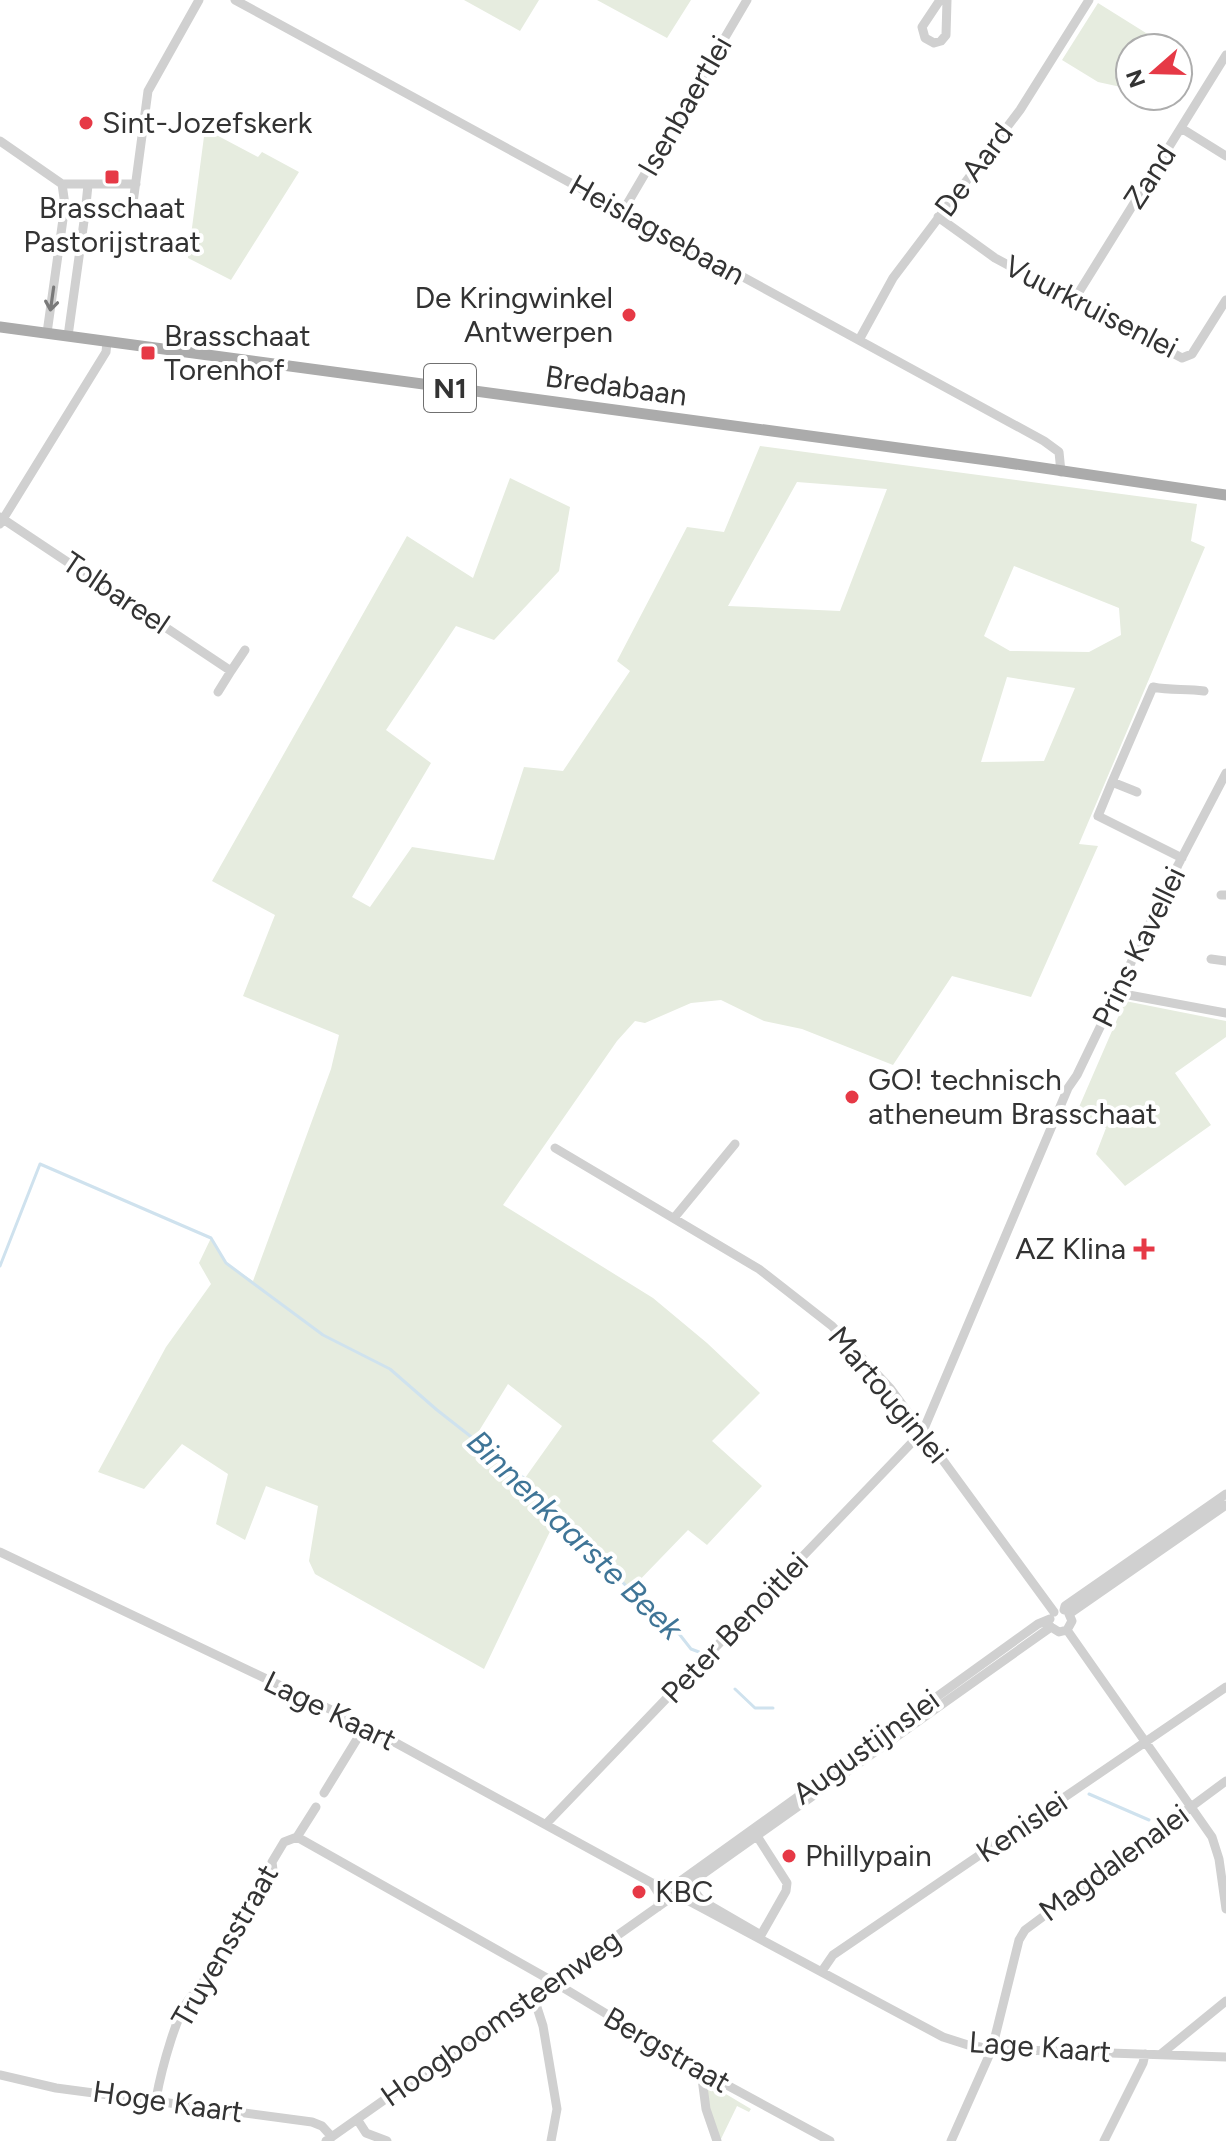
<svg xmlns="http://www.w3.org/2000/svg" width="1226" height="2141" font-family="Figtree,sans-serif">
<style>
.green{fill:#e6ecdf;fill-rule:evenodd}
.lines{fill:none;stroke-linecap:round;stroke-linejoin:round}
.stream{stroke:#cfe2ee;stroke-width:3}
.minor{stroke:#d0d0d0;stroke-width:9}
.major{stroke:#ababab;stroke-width:11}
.oneway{stroke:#7a7a7a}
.poi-dot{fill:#e63946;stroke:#fff;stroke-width:3}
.labels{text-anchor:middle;stroke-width:8;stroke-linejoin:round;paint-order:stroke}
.shield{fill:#fff;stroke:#707070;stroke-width:2}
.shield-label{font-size:28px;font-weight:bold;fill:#333}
.street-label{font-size:30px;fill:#333;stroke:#fff}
.poi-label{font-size:30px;fill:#333;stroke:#fff;text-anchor:start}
.water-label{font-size:32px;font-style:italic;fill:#3f7597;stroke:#fff}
</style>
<rect width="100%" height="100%" fill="#fff"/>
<path class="green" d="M464,0H539L520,31Z
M597,0H691L667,38Z
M1098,3L1170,48H1130V89L1098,82L1062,60Z
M205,129L258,157L262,152L299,172L231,280L188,258Z
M760,446L1197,504L1191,541L1205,547L1079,844L1098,846L1031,997L952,976L893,1065L802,1029L764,1021L721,1000L691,1003L645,1023L635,1021L617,1041L503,1205L653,1298L707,1343L760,1393L712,1441L762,1486L707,1545L688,1530L630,1590L546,1504L556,1519L484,1669L315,1574L309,1561L318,1506L266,1486L245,1540L216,1524L228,1474L182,1444L144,1489L98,1472L166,1347L211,1284L199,1263L211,1238L226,1263L253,1281L331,1069L339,1035L243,996L275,915L212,881L407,536L473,578L510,478L570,507L559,571L494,640L456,626L386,730L431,763L352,897L370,907L412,847L494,860L524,767L563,771L630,671L617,661L687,527L724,532ZM797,482L887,489L840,611L728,606ZM1014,566L1119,608L1121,635L1089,652L1010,651L984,636ZM1007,677L1075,688L1044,761L981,762ZM508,1384L562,1426L525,1478L474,1439Z
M1125,1001L1226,1021V1037L1175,1073L1211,1125L1125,1186L1096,1154L1106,1128L1076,1114Z
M704,2081L751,2109L749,2112L737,2106L720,2141L709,2111Z"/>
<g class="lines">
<path class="stream" d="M0,1266L40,1164L211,1238L226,1263L323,1335L390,1369L437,1410L525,1479L630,1590L680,1635L691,1649L699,1652
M735,1689L755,1708H773
M1089,1794L1149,1820"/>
<path class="minor" d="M235,0L1044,441L1059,452L1061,472
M940,0L922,27L925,38L934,43L941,41L946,35L947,0
M1181,128L1226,156
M0,141L62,184
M623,211L747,0
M85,214L88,185
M938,217L995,258L1182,358L1192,354L1226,300
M1074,300L1226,55
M47,333L65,205L62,184H136
M68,336L85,214L123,210L133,203L148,91L199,0
M859,340L893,278L1020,110L1089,0
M0,517L231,671L218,692
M0,524L106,352L107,342
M231,671L245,650
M1112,782L1153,687C1171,691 1186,688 1204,691
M1137,792L1112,782L1098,816L1182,858
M1221,895H1226
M1211,959L1226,961
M1118,993L1226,1013
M555,1148L759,1269L832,1326L890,1388L1054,1612
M674,1218L735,1144
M0,1552L365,1726L652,1883L659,1894L658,1907
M1064,1610L1065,1606L1226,1494
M1069,1614L1226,1505
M1051,1627L1059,1632L1067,1630L1072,1621L1069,1614
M1067,1630L1212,1837L1219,1859L1226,1909
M324,1793L365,1726
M546,1824L923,1431L1068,1088L1077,1075L1178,865L1226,773
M757,1836L787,1883L786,1891L761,1935
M297,1837L552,1981L701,2071L830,2141
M693,1881L1051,1627
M652,1883L675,1885L1038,1624L1050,1619
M695,1892L702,1901L759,1934
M676,1894L943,2037L968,2045L992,2049L1226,2057
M822,1971L833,1955L1226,1687
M533,1995L543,2026L557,2109L551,2141
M1161,2054L1226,2001
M701,2071L706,2109L717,2141
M0,2075L56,2088L312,2122L322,2126L332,2137
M156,2099C160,2077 178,2000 197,1992L252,1898L261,1892L273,1870L272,1862L284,1842L297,1837L316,1807
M357,2119L366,2133L387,2141
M326,2141L676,1894
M951,2141L992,2049L1019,1940L1025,1930L1226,1781
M1104,2141L1143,2063L1145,2054"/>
<path class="major" d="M0,327L1002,462L1226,495"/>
</g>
<defs><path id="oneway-shaft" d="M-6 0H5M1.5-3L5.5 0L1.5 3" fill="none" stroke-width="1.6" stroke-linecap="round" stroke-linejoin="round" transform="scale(2)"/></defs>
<use class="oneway" href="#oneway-shaft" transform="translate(52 299) rotate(98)"/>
<g class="poi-dot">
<circle cx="86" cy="123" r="8"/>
<rect x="104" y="169" width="16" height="16" rx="4"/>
<circle cx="629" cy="315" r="8"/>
<rect x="140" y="345" width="16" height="16" rx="4"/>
<circle cx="852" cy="1097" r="8"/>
<path d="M1140 1237h8v8h8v8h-8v8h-8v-8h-8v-8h8z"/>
<circle cx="789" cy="1856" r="8"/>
<circle cx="639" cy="1892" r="8"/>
</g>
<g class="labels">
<rect class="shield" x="424" y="364" width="52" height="48" rx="6"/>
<g class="shield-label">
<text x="450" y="398">N1</text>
</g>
<g class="street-label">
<text transform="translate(685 106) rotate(-60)" y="10">Isenbaertlei</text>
<text transform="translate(974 170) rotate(-53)" y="10">De Aard</text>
<text transform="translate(1150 177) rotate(-57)" y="10">Zand</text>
<text transform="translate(657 230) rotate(29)" y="10">Heislagsebaan</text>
<text transform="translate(1091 307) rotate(27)" y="10">Vuurkruisenlei</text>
<text transform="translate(616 386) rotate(8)" y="10">Bredabaan</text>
<text transform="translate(116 593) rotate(34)" y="10">Tolbareel</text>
<text transform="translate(1139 947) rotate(-64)" y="10">Prins Kavellei</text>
<text transform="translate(888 1395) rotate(50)" y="10">Martouginlei</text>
<text transform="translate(735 1628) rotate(-46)" y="10">Peter Benoitlei</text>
<text transform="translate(330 1711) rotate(26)" y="10">Lage Kaart</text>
<text transform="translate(866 1747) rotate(-36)" y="10">Augustijnslei</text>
<text transform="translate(1022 1827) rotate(-34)" y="10">Kenislei</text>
<text transform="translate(1114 1863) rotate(-36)" y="10">Magdalenalei</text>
<text transform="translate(225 1946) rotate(-60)" y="10">Truyensstraat</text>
<text transform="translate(501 2018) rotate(-35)" y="10">Hoogboomsteenweg</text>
<text transform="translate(1040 2047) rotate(4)" y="10">Lage Kaart</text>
<text transform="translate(667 2050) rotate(30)" y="10">Bergstraat</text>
<text transform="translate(168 2102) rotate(8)" y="10">Hoge Kaart</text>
</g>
<g class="poi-label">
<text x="102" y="133">Sint-Jozefskerk</text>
<text x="112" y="218" text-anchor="middle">Brasschaat<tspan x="112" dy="34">Pastorijstraat</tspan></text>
<text x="613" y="308" text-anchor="end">De Kringwinkel<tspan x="613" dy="34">Antwerpen</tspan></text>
<text x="164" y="346">Brasschaat<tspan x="164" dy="34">Torenhof</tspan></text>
<text x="868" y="1090">GO! technisch<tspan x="868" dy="34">atheneum Brasschaat</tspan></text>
<text x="1126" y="1259" text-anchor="end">AZ Klina</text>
<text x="805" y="1866">Phillypain</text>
<text x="655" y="1902">KBC</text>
</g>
<g class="water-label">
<text transform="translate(575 1535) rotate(44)" y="11">Binnenkaarste Beek</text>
</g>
</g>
<g transform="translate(1154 72) rotate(250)"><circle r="38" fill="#ffffff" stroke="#adadad" stroke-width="2"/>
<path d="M0-6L14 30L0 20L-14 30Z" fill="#e63946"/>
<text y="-12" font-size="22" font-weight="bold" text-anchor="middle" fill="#333333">N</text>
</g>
</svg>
